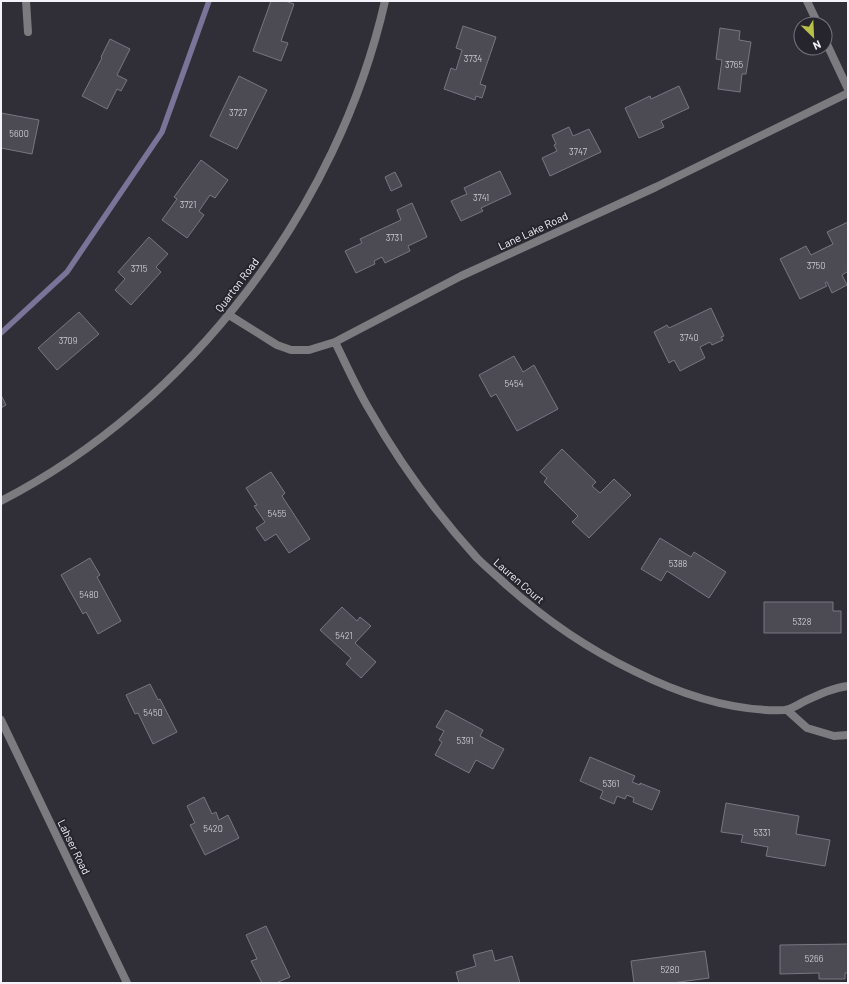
<svg xmlns="http://www.w3.org/2000/svg" width="849" height="984" font-family="Barlow,sans-serif">
<style>
.lines{fill:none;stroke-linecap:round;stroke-linejoin:round}
.stream{stroke:#7a7499;stroke-width:5.5}
.building{fill:#4c4b54;stroke:#787781}
.minor{stroke:#7c7b80;stroke-width:8}
.tertiary{stroke:#7c7b80;stroke-width:8}
.labels{text-anchor:middle;stroke-width:4;stroke-linejoin:round;paint-order:stroke}
.number-label{font-size:9px;fill:#cac9d0}
.street-label{font-size:11px;fill:#f4f3f9;stroke:#26252d}
</style>
<rect width="100%" height="100%" fill="#302e37"/>
<g class="lines">
<path class="stream" d="M1,333L67,272L162,132L209,1"/>
</g>
<path class="building" d="M271,1H285L294,4L281,41L288,43L281,61L253,51Z
M463,26L496,37L480,84L486,86L482,98L476,96L475,100L444,89L451,68L456,70L462,50L456,48Z
M720,28L740,31L739,40L751,42L746,74H742L740,92L718,89L722,60L716,59Z
M110,39L130,49L117,75L127,80L121,91L117,89L107,109L82,96L102,58L101,57Z
M239,76L267,90L237,149L210,136Z
M679,86L689,108L661,121L664,127L639,138L625,108L650,96L651,99Z
M1,113L39,120L32,154L1,148Z
M569,127L573,136L589,129L601,152L550,176L542,158L557,151L554,145L556,144L552,135Z
M201,160L228,180L215,198L210,195L199,211L204,215L187,238L162,220L177,199L174,197Z
M500,171L511,194L481,208L483,211L461,221L451,201L467,194L464,188Z
M395,172L402,186L391,191L385,177Z
M412,203L427,237L408,246L410,251L385,263L382,257L374,261L375,264L356,273L345,251L362,243L360,239L401,220L397,210Z
M848,222V275L847,272L842,275L847,285L832,293L827,282L825,283L827,286L800,299L780,259L806,246L811,255L833,244L827,232Z
M149,237L168,254L156,267L161,272L131,305L115,290L125,279L118,272Z
M711,308L724,336L721,337L723,340L712,345L710,342L700,347L705,358L680,371L674,360L669,363L654,332L667,325L669,328Z
M79,312L99,334L57,370L38,348Z
M514,356L523,372L534,365L558,409L517,431L496,394L491,397L479,375Z
M1,395L6,405L1,408Z
M562,449L596,482L592,486L600,493L614,479L631,495L589,538L572,522L578,516L544,482L547,478L540,472Z
M271,472L285,493L282,496L310,539L289,553L276,534L265,541L256,528L265,522L254,506L257,505L246,488Z
M660,538L691,557L694,552L726,572L709,598L667,571L661,581L641,569Z
M90,558L100,575L97,577L121,621L98,634L86,612L83,614L61,575Z
M764,602H833V611H841V633H764Z
M342,607L357,621L360,617L371,626L355,643L376,662L361,678L346,664L351,658L320,630Z
M150,684L158,700L160,699L177,732L153,744L138,713L135,714L126,695Z
M446,710L483,730L480,736L504,749L493,769L476,760L469,773L435,755L442,742L439,740L444,731L436,727Z
M590,757L635,776L632,782L640,785V783L660,791L652,810L633,802L634,798L627,795L625,799L617,796L614,804L600,798L603,791L580,781Z
M204,797L212,814L216,812L219,820L228,815L239,838L205,855L190,825L195,823L187,806Z
M726,803L799,816L796,834L830,840L825,866L766,856L768,847L741,842L743,835L721,832Z
M266,926L290,977L276,983H262L251,961L257,959L246,935Z
M848,944V973H845V979H819V973L780,974V945Z
M492,950L495,961L512,956L520,983H459L456,972L476,966L473,955Z
M705,951L709,978L672,983H634L631,961Z"/>
<g class="lines">
<path class="minor" d="M26,1L28,32
M807,1L818,24
M825,40L848,89
M229,315L277,345L291,350H309L335,342L461,276L656,187L848,93
M335,342C346,364 356,387 369,409C399,462 436,513 477,558C484,565 492,572 500,579C540,616 584,647 634,671C680,694 733,712 785,710C791,709 798,705 803,702C818,695 832,688 848,686
M787,710L807,728L834,736L848,735"/>
<path class="tertiary" d="M1,501C190,404 338,208 385,1
M1,720L127,983"/>
</g>
<g class="labels">
<g class="number-label">
<text x="473" y="62">3734</text>
<text x="734" y="68">3765</text>
<text x="238" y="116">3727</text>
<text x="19" y="137">5600</text>
<text x="578" y="155">3747</text>
<text x="481" y="201">3741</text>
<text x="188" y="208">3721</text>
<text x="394" y="241">3731</text>
<text x="816" y="269">3750</text>
<text x="139" y="272">3715</text>
<text x="689" y="341">3740</text>
<text x="68" y="344">3709</text>
<text x="514" y="387">5454</text>
<text x="277" y="517">5455</text>
<text x="678" y="567">5388</text>
<text x="89" y="598">5480</text>
<text x="802" y="625">5328</text>
<text x="344" y="639">5421</text>
<text x="153" y="716">5450</text>
<text x="465" y="744">5391</text>
<text x="611" y="787">5361</text>
<text x="213" y="832">5420</text>
<text x="762" y="836">5331</text>
<text x="814" y="962">5266</text>
<text x="670" y="973">5280</text>
</g>
<g class="street-label">
<text transform="translate(533 231) rotate(-25)" y="4">Lane Lake Road</text>
<text transform="translate(237 285) rotate(-53)" y="4">Quarton Road</text>
<text transform="translate(519 581) rotate(41)" y="4">Lauren Court</text>
<text transform="translate(74 847) rotate(64)" y="4">Lahser Road</text>
</g>
</g>
<rect width="849" height="984" fill="none" stroke="#f4f3f9" stroke-width="4"/>
<g transform="translate(813 36) rotate(156)"><circle r="19" fill="#26252d" stroke="#78777f"/>
<path d="M0-3L7 15L0 10L-7 15Z" fill="#b9c046"/>
<text y="-6" font-size="11" font-weight="bold" text-anchor="middle" fill="#f4f3f9">N</text>
</g>
</svg>
